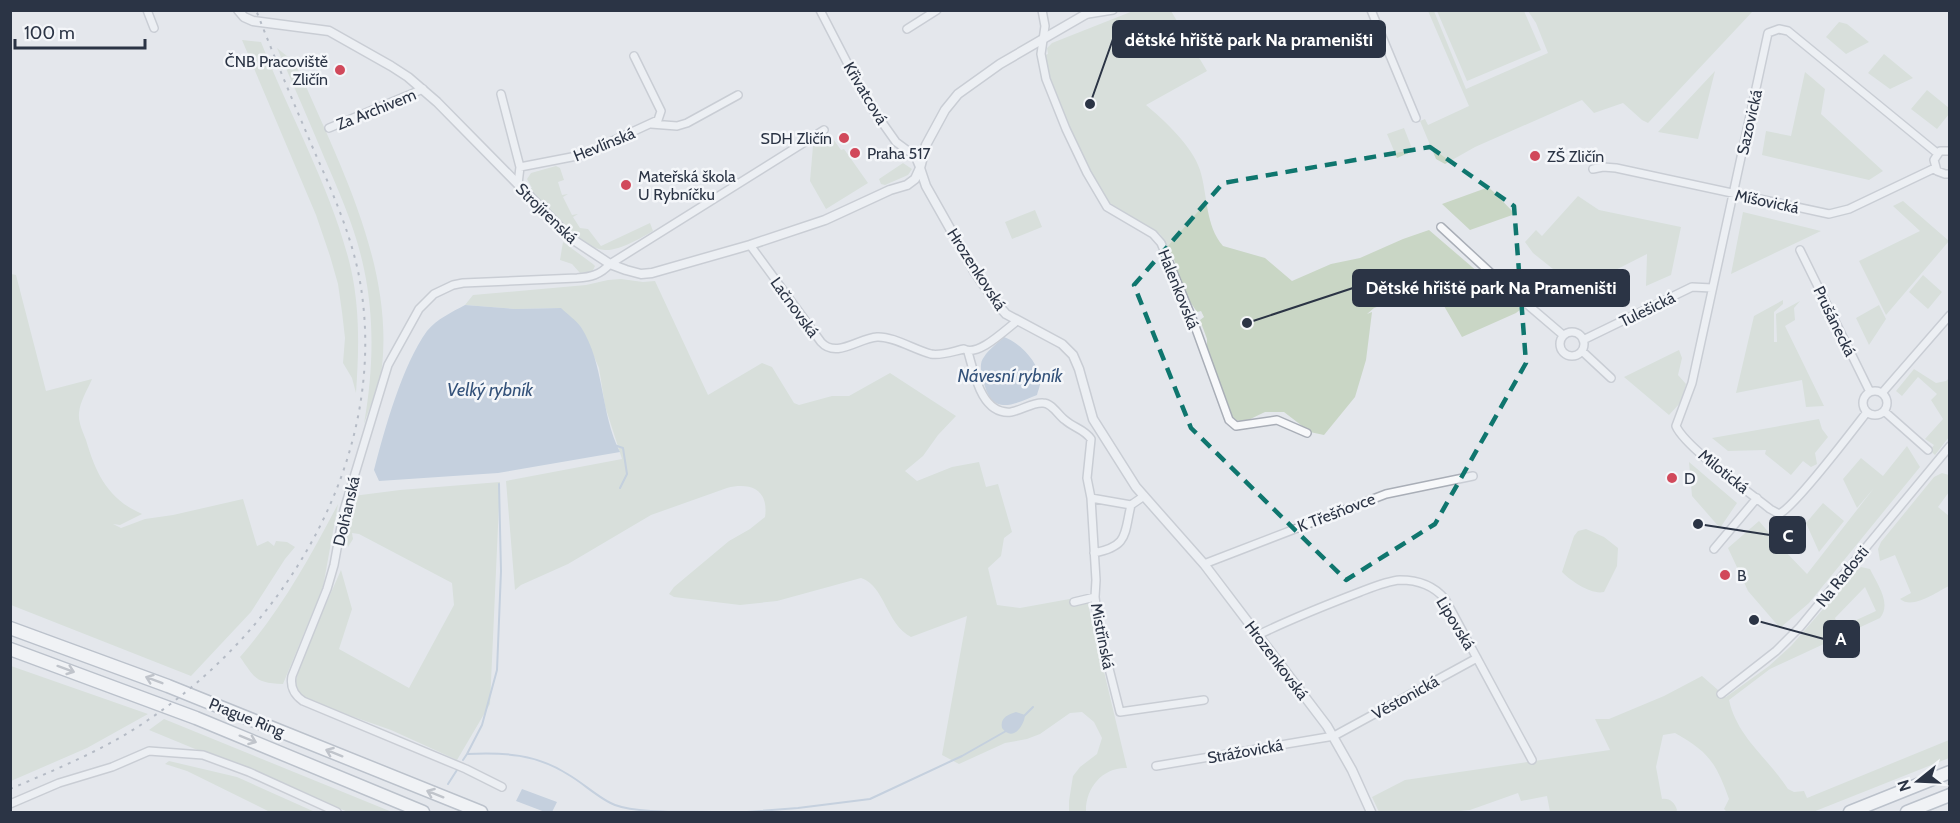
<svg xmlns="http://www.w3.org/2000/svg" width="1960" height="823" font-family="Cabin,sans-serif">
<style>
.green{fill:#c9d6c5;fill-rule:evenodd}
.water{fill:#9fb4cc}
.lines{fill:none;stroke-linecap:round;stroke-linejoin:round}
.stream{stroke:#9fb4cc;stroke-width:2}
.minor-casing{stroke:#a9aeb7;stroke-width:10}
.tertiary-casing{stroke:#a9aeb7;stroke-width:11}
.motorway-casing{stroke:#8b94a3;stroke-width:15}
.minor{stroke:#f7f8fa;stroke-width:7}
.tertiary{stroke:#f7f8fa;stroke-width:8}
.motorway{stroke:#fff;stroke-width:12}
.rail{stroke:#7d8696;stroke-width:2;stroke-dasharray:3 6;stroke-linecap:butt}
.oneway{stroke:#959aa2}
.marked{fill:none;stroke:#0f766e;stroke-width:4.5;stroke-dasharray:12 8;stroke-linejoin:round}
.poi-dot{fill:#d1495b;stroke:#f4f6f9;stroke-width:2}
.labels{text-anchor:middle;stroke-width:5;stroke-linejoin:round;paint-order:stroke}
.poi-label{font-size:16px;fill:#2b3445;stroke:#f4f6f9;text-anchor:start}
.street-label{font-size:16px;fill:#2b3445;stroke:#f4f6f9}
.water-label{font-size:18px;font-style:italic;fill:#34527a;stroke:#f4f6f9}
.leader{fill:none;stroke:#2b3445;stroke-width:2}
.callout-dot{fill:#2b3445;stroke:#f4f6f9;stroke-width:2}
.callout{fill:#2b3445;stroke:#2b3445;stroke-width:2}
.callout-label{font-size:18px;text-anchor:middle;font-weight:bold;fill:#fff}
</style>
<rect width="100%" height="100%" fill="#e4e7ec"/>
<path class="green" d="M1133,11H1171L1207,71L1146,105C1164,120 1193,147 1200,170C1208,196 1205,225 1223,246L1265,258L1292,281L1331,264L1360,258L1403,239L1429,230L1521,309L1516,313L1462,337L1433,287L1374,308L1367,314L1372,312L1366,360L1355,397L1324,435L1310,432L1284,412H1265L1244,422L1233,419L1207,349V339L1200,320L1204,317L1201,311L1197,312L1183,291L1173,256L1160,234L1111,204L1104,197C1081,152 1053,105 1045,55L1048,54L1047,48L1052,43Z
M1428,11H1434L1466,89L1548,53L1536,23L1528,11H1753L1648,123L1642,120L1623,103L1594,113L1582,100L1475,147L1445,164L1436,159L1420,121L1425,119L1428,125L1469,106Z
M1437,11H1524L1541,50L1467,81Z
M1839,22L1847,24L1869,42L1846,54L1826,37Z
M242,40L261,42C290,116 333,192 351,269C360,310 359,351 356,393L352,378L343,363L345,338L342,312L338,284L330,256L316,215Z
M277,48L293,61L301,75C340,165 393,266 382,367C379,386 370,406 364,424C373,372 375,321 364,269C356,230 340,194 324,157C309,121 293,84 277,48Z
M1884,54L1913,78L1890,89L1868,73Z
M1715,71L1698,139L1658,132Z
M1805,72L1825,89L1821,114L1883,171L1869,180L1762,155L1766,131L1791,136Z
M1927,90L1949,108V114L1937,129L1911,109Z
M1404,128L1413,151L1397,158L1387,134Z
M831,136L841,150L844,149L868,183L826,209L810,181L813,146Z
M903,163L912,169L908,175L885,185L881,184L879,179Z
M556,166L560,168L564,180L558,182L562,195L568,194L563,197L572,215L578,214L573,217L580,228L588,229L601,246L650,223L653,231C641,238 619,251 605,250C577,248 548,208 530,189L532,188L527,179L531,173Z
M1489,187L1515,214L1470,230L1442,204Z
M1578,196L1599,210L1681,227L1671,275L1646,286L1647,254L1578,289L1533,253L1525,242L1536,230L1542,236Z
M1903,201L1949,241L1886,315L1859,261L1920,231L1893,206Z
M1035,210L1042,227L1012,239L1005,222Z
M1743,212L1821,231L1731,274Z
M563,242L593,264L595,266L592,272L580,273L572,264L560,260Z
M11,274L16,275L46,391L92,379C87,391 80,401 79,413C78,422 83,432 86,440C96,474 108,499 142,514L120,525L113,524L121,528L145,519L173,515L243,499L257,546L268,541L274,546L276,541L287,542L295,547L285,559L251,612L191,676L11,605Z
M1923,275L1942,292L1928,309L1909,292Z
M621,279L643,282L655,281L708,395L762,363L772,367L794,403L799,405L832,396H849L890,373L956,416L938,435L923,456L905,471L917,481L952,467L979,462L986,487L998,484L1012,532L1004,538L1001,556L988,568L997,605L1020,608L1086,596L1127,768C1102,767 1085,789 1086,812H1069V801L1073,776L1080,767L1097,754L1102,738L1094,722L1082,712L1070,713L1040,734L1027,739L1005,743L959,764L942,755L967,616L911,637C886,624 885,586 861,578L777,601L740,605L674,597L669,594L674,587L729,541L750,529L765,517C769,490 751,482 727,488L651,515L568,564L521,585L515,590L506,481L622,459L605,406L599,368L581,327L560,308L515,309L465,305L473,295L586,285L608,280Z
M1783,300V304L1774,312V342H1777L1776,314L1800,301L1794,308L1795,320L1785,326L1824,406L1806,407L1802,380L1736,393L1754,316Z
M1879,305L1886,319L1869,345L1856,318Z
M1679,350L1682,358L1678,375L1686,384L1681,402L1669,415L1624,377Z
M1914,369L1936,383L1946,381L1949,378V437L1935,455L1930,450L1934,445L1925,439L1943,419L1931,400L1937,394L1918,377L1902,396L1896,391Z
M1819,419L1822,429L1828,437L1815,453L1817,464L1811,467L1803,461L1791,475L1765,454L1766,450L1728,451L1712,438Z
M1907,446L1920,467L1809,603L1780,628L1748,591L1728,548L1759,521L1781,547L1807,574L1874,488L1857,508L1843,479L1861,458L1883,476Z
M1689,462L1737,503L1720,528L1692,496Z
M1942,473L1949,475V492L1938,507L1949,516V586C1936,592 1913,610 1900,599L1911,593L1895,555L1880,561L1878,549L1881,542L1934,477Z
M500,482L490,704L457,760L391,730L317,704L300,694L296,687V680L302,658L341,570L352,609L339,649L409,688L454,605L452,583L359,534L352,533L353,539L348,547L346,530L353,496L400,490Z
M1823,503L1844,521L1819,552L1806,523Z
M338,504L323,587L283,684C255,683 255,678 240,657C281,610 309,559 338,504Z
M1586,529L1604,537L1618,548L1617,566L1604,592C1591,595 1571,581 1562,572L1574,536L1578,531Z
M1861,567L1870,569C1877,584 1892,603 1880,618L1770,669L1729,700C1737,737 1768,758 1788,789L1794,792L1804,791L1807,798L1949,740V758L1813,812H1727L1724,809L1729,799C1716,763 1709,752 1675,733L1663,735L1656,767L1662,799C1670,798 1675,803 1677,810L1676,812H1550L1547,796L1521,801L1518,793L1470,810L1451,812H1379L1372,797L1405,780L1610,750L1595,719H1609L1664,696L1702,676L1726,697L1769,666L1791,646L1857,570ZM1865,587L1876,611L1839,628L1835,618Z
M11,666L148,714L87,748L11,781Z
M164,719L392,812H348L149,730Z
M169,761L237,777L315,812H270L187,771L165,764Z"/>
<path class="water" d="M465,305L515,309L561,308C567,314 576,320 581,327C605,365 600,413 620,452L498,473L379,481L374,470C385,428 402,366 427,331C437,319 452,312 465,305Z
M1004,337C1020,343 1039,362 1040,381C1041,385 1038,390 1037,395C1010,406 991,416 983,379C981,372 979,363 984,357C989,349 998,343 1004,337Z
M1016,712L1025,715C1024,727 1012,742 1002,728C1000,718 1007,715 1016,712Z
M522,789L557,802L552,812H545L516,801Z"/>
<g class="lines">
<path class="stream" d="M614,445L623,448L627,474L620,488
M1024,716L1033,707
M467,754L482,725L497,670L501,571L499,484
M463,760L467,754C503,752 537,754 569,775C583,783 601,800 615,805C639,814 690,811 717,812
M448,784L457,770
M747,812L798,808L870,799L962,756L1006,731"/>
<g class="minor-casing">
<path id="minor" d="M147,10L154,28
M820,10L867,101L896,142L915,156L920,168
M1042,10L1045,26L1041,54L1046,79L1066,129L1087,173L1107,207L1153,234L1161,243L1192,318L1229,420L1236,426L1277,420L1307,433
M1371,10L1416,118
M1088,14L1113,10
M907,29L937,10
M501,94L520,167L518,184
M651,124L677,126L687,123L738,95
M329,128L423,89
M1950,151H1940L1934,160L1937,171L1945,174H1950
M520,167L582,155L658,120L661,111L634,56
M1593,169L1603,167L1616,168L1829,214L1849,209L1935,168
M1441,227L1494,276L1563,335
M750,245L821,342C836,359 859,338 877,337C893,336 915,350 931,354C941,356 954,351 964,349C978,357 1005,330 1017,321
M1800,250L1870,392
M1560 344a12 12 0 1 1 24 0a12 12 0 1 1-24 0Z
M1583,340L1692,287L1712,288
M1582,351L1611,378
M968,352C974,372 981,415 1011,412C1022,410 1033,402 1043,403C1052,403 1058,415 1065,420C1074,428 1084,429 1091,439L1087,478L1091,498L1096,580L1095,597L1099,629L1120,712L1204,700
M1863 403a12 12 0 1 1 24 0a12 12 0 1 1-24 0Z
M1882,393L1950,315
M1884,411L1928,450
M1867,412C1853,430 1794,508 1779,514L1770,509C1749,492 1685,447 1676,426L1692,383L1768,33L1779,29L1788,31L1937,153
M1091,498L1131,505
M1714,549L1757,498
M1094,553C1129,546 1124,534 1131,505L1144,496
M1204,564L1386,494L1473,476
M1074,602L1095,597
M1258,635C1291,619 1326,605 1360,592C1373,587 1387,581 1400,580C1418,580 1434,586 1445,599L1532,760
M1721,694L1776,651L1800,627L1950,446
M1156,766L1334,736L1477,658
M502,787L466,769L303,701C294,695 290,686 292,676L327,589L334,565L344,510L388,365L419,309L434,294L453,285L463,283L577,278C591,277 600,275 610,264L824,130
M10,804L59,783L112,767L149,751L203,755L249,772L337,812"/>
</g>
<g class="tertiary-casing">
<path id="tertiary" d="M238,10L244,17L253,21L329,31L391,66L408,77L437,102L572,239L610,264L626,270L641,274L652,273L750,245L825,220L890,190L907,185L915,179L920,168
M1093,10L1000,64L958,94L945,110L926,145L920,168L926,186L974,271L997,304L1006,314L1062,344L1073,355L1079,369L1093,419L1136,487L1204,564L1327,726L1352,770L1371,812"/>
</g>
<g class="motorway-casing">
<path id="motorway" d="M10,628L168,686L481,812
M10,649L196,718L423,812
M1850,812L1950,772
M1907,812L1950,795"/>
</g>
<use href="#minor" class="minor"/>
<use href="#tertiary" class="tertiary"/>
<use href="#motorway" class="motorway"/>
<path class="rail" d="M10,789C57,769 106,749 148,720C292,623 394,447 358,271C349,230 332,191 315,153C295,106 275,59 256,10"/>
</g>
<defs><path id="oneway-shaft" d="M-6 0H5M1.5-3L5.5 0L1.5 3" fill="none" stroke-width="1.6" stroke-linecap="round" stroke-linejoin="round" transform="scale(1.5)"/></defs>
<g class="oneway">
<use href="#oneway-shaft" transform="translate(66 669) rotate(20)"/>
<use href="#oneway-shaft" transform="translate(154 680) rotate(-159)"/>
<use href="#oneway-shaft" transform="translate(248 739) rotate(22)"/>
<use href="#oneway-shaft" transform="translate(334 753) rotate(-158)"/>
<use href="#oneway-shaft" transform="translate(435 794) rotate(-158)"/>
</g>
<path d="M0 0H1960V823H0ZM1430,147L1514,206L1526,363L1435,524L1346,580L1191,428L1134,285L1223,183Z" fill="#e4e7ec" fill-opacity=".55" fill-rule="evenodd"/>
<path class="marked" d="M1430,147L1514,206L1526,363L1435,524L1346,580L1191,428L1134,285L1223,183Z"/>
<g class="poi-dot">
<circle cx="340" cy="70" r="6"/>
<circle cx="844" cy="138" r="6"/>
<circle cx="855" cy="153" r="6"/>
<circle cx="1535" cy="156" r="6"/>
<circle cx="626" cy="185" r="6"/>
<circle cx="1672" cy="478" r="6"/>
<circle cx="1725" cy="575" r="6"/>
</g>
<g class="labels">
<g class="poi-label">
<text x="328" y="67" text-anchor="end">ČNB Pracoviště<tspan x="328" dy="18">Zličín</tspan></text>
<text x="832" y="144" text-anchor="end">SDH Zličín</text>
<text x="867" y="159">Praha 517</text>
<text x="1547" y="162">ZŠ Zličín</text>
<text x="638" y="182">Mateřská škola<tspan x="638" dy="18">U Rybníčku</tspan></text>
<text x="1684" y="484">D</text>
<text x="1737" y="581">B</text>
</g>
<g class="street-label">
<text transform="translate(866 93) rotate(59)" y="6">Křivatcová</text>
<text transform="translate(376 109) rotate(-22)" y="6">Za Archivem</text>
<text transform="translate(1749 122) rotate(-77)" y="6">Sazovická</text>
<text transform="translate(604 144) rotate(-22)" y="6">Hevlínská</text>
<text transform="translate(1767 201) rotate(12)" y="6">Míšovická</text>
<text transform="translate(547 213) rotate(44)" y="6">Strojírenská</text>
<text transform="translate(977 269) rotate(57)" y="6">Hrozenkovská</text>
<text transform="translate(1179 289) rotate(68)" y="6">Halenkovská</text>
<text transform="translate(795 307) rotate(54)" y="6">Lačnovská</text>
<text transform="translate(1647 309) rotate(-26)" y="6">Tulešická</text>
<text transform="translate(1835 321) rotate(64)" y="6">Prušánecká</text>
<text transform="translate(1724 471) rotate(39)" y="6">Milotická</text>
<text transform="translate(346 511) rotate(-77)" y="6">Dolňanská</text>
<text transform="translate(1336 512) rotate(-21)" y="6">K Třešňovce</text>
<text transform="translate(1842 576) rotate(-51)" y="6">Na Radosti</text>
<text transform="translate(1456 623) rotate(59)" y="6">Lipovská</text>
<text transform="translate(1103 636) rotate(79)" y="6">Mistřínská</text>
<text transform="translate(1277 660) rotate(53)" y="6">Hrozenkovská</text>
<text transform="translate(1405 697) rotate(-29)" y="6">Věstonická</text>
<text transform="translate(247 717) rotate(22)" y="6">Prague Ring</text>
<text transform="translate(1245 751) rotate(-10)" y="6">Strážovická</text>
</g>
<g class="water-label">
<text x="1010" y="382">Návesní rybník</text>
<text x="490" y="396">Velký rybník</text>
</g>
</g>
<path class="leader" d="M1090 104L1113 39M1247 323L1353 288M1698 524L1770 535M1754 620L1824 639"/>
<g class="callout-dot">
<circle cx="1090" cy="104" r="6"/>
<circle cx="1247" cy="323" r="6"/>
<circle cx="1698" cy="524" r="6"/>
<circle cx="1754" cy="620" r="6"/>
</g>
<g class="callout">
<rect x="1113" y="21" width="272" height="36" rx="6"/>
<rect x="1353" y="270" width="276" height="36" rx="6"/>
<rect x="1770" y="517" width="35" height="36" rx="6"/>
<rect x="1824" y="621" width="35" height="36" rx="6"/>
</g>
<g class="callout-label">
<text x="1249" y="46">dětské hřiště park Na prameništi</text>
<text x="1491" y="294">Dětské hřiště park Na Prameništi</text>
<text x="1788" y="542">C</text>
<text x="1841" y="645">A</text>
</g>
<rect width="1960" height="823" fill="none" stroke="#2b3445" stroke-width="24"/>
<g transform="translate(1918 781) rotate(252)" stroke="#f4f6f9" stroke-width="4.5" paint-order="stroke">
<path d="M0-4.5L10 22L0 15L-10 22Z" fill="#2b3445"/>
<text y="-9" font-size="16" font-weight="bold" text-anchor="middle" fill="#2b3445">N</text>
</g>
<path d="M15 39v9h130v-9" fill="none" stroke="#2b3445" stroke-width="3"/>
<text x="24" y="39" font-size="18" fill="#2b3445" stroke="#f4f6f9" stroke-width="4.5" paint-order="stroke">100 m</text>
</svg>
